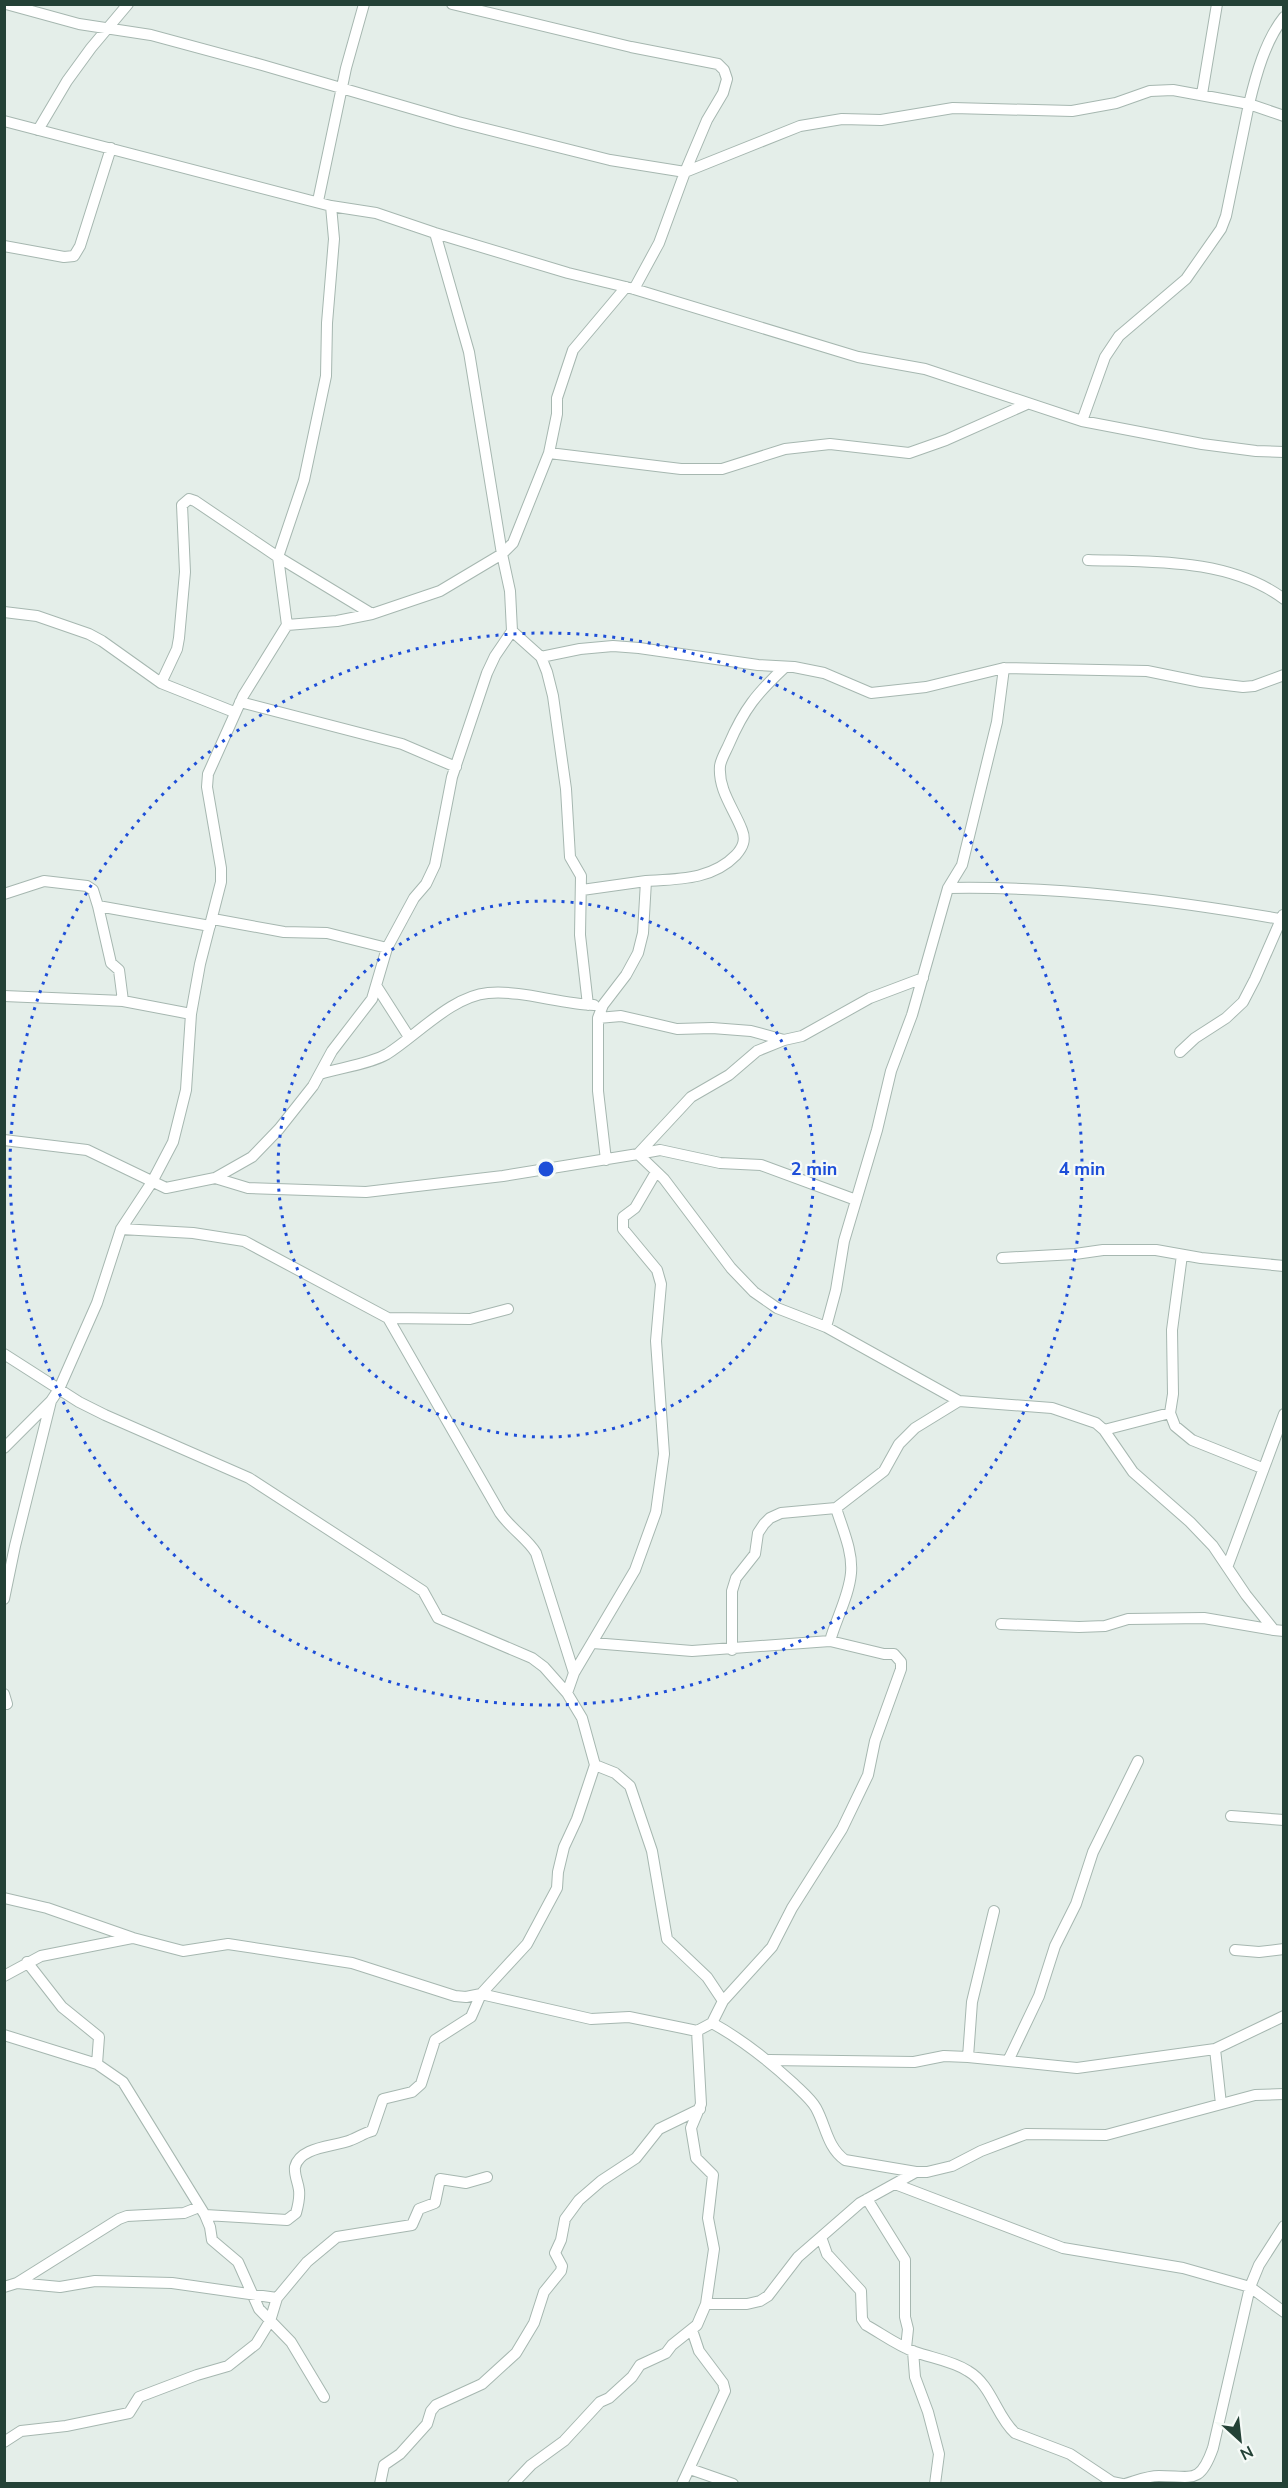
<svg xmlns="http://www.w3.org/2000/svg" width="1288" height="2488" font-family="'Nunito Sans',sans-serif">
<style>
.lines{fill:none;stroke-linecap:round;stroke-linejoin:round}
.street-casing{stroke:#a6b7b0;stroke-width:12}
.street{stroke:#fff;stroke-width:10}
.ring{fill:none;stroke:#1d4ed8;stroke-width:3;stroke-dasharray:3 6}
.centre{fill:#1d4ed8;stroke:#f5faf7;stroke-width:3}
.ring-label{font-size:18px;text-anchor:middle;font-weight:bold;fill:#1d4ed8;stroke:#f5faf7;stroke-width:4.5;stroke-linejoin:round;paint-order:stroke}
</style>
<rect width="100%" height="100%" fill="#e4eee9"/>
<g class="lines">
<g class="street-casing">
<path id="street" d="M6,4L79,24L151,35L262,65L458,122L610,160L685,172L707,120L723,93L727,79L724,70L718,64L631,47L452,4
M1202,94L1217,4
M4,121L331,206L376,213L435,233L568,273L634,289L858,357L925,369L1082,421L1202,444L1256,451L1284,452
M38,130L67,81L91,48L128,4
M318,201L346,68L364,4
M4,246L64,257L74,256L80,246L111,148
M634,289L659,243L685,172L800,126L842,119L881,120L953,108L1072,111L1116,103L1150,91L1173,90L1249,104C1256,75 1265,41 1284,17
M1082,421L1105,357L1119,336L1186,279L1221,229L1226,216L1249,104L1284,116
M549,453L681,469H722L785,449L830,444L909,453L946,440L1027,404
M1088,560C1152,562 1229,558 1284,599
M4,612L37,616L89,634L102,641L161,683L234,712
M287,625L278,557L304,480L326,376L327,323L334,239L331,206
M512,631L541,657L580,649L613,646L639,648L758,665L794,667L824,673L871,693L926,687L1004,668L1147,671L1201,682L1243,687L1254,686L1284,675
M541,657L547,672L553,696L566,789L570,857L581,876L580,935L588,1005
M161,683L177,649L179,638L185,572L182,505L189,499L195,501L278,557L372,614
M240,702L402,744L456,767
M948,888C1059,886 1170,900 1280,919
M582,890L646,881
M4,894L44,881L87,886L93,890L98,906L210,926
M98,906L111,963L119,970L123,1001
M213,919L284,932L327,933L387,948
M377,987L409,1037
M4,996L123,1001L191,1014
M598,1018L621,1016L677,1029L712,1028L751,1031L784,1040
M1180,1052L1195,1038L1226,1018L1243,1002L1255,979L1283,915
M320,1074C339,1068 370,1064 387,1054C416,1036 452,996 488,993C523,990 559,1004 594,1005
M4,1140L87,1150L166,1188L215,1178L252,1157L279,1129L313,1086L332,1051L372,999L387,948L414,898L426,884L435,865L452,777L487,673L495,656L512,631L510,591L502,554L469,352L435,233
M638,1154L691,1097L729,1075L757,1051L784,1040L802,1036L870,998L923,978
M638,1154L660,1150L720,1163L761,1165L856,1200
M606,1160L598,1091V1018L603,1005L626,975L638,953L643,933L646,881C678,879 712,880 736,855C743,847 746,840 742,830C734,809 718,790 720,766C721,759 726,751 729,744C744,709 757,693 785,667
M215,1178L248,1188L366,1192L503,1176L638,1154L664,1179L731,1268L754,1292L777,1308L826,1327L959,1401L1052,1408L1096,1423L1104,1430L1133,1472L1190,1522L1213,1546L1246,1595L1274,1630L1284,1631
M121,1229L193,1233L244,1241L388,1318L500,1513C511,1529 528,1539 536,1553L574,1673
M1182,1255L1172,1330L1173,1394L1170,1413L1175,1426L1192,1440L1262,1468
M1002,1258L1075,1254L1103,1250H1156L1201,1258L1284,1266
M388,1318L470,1319L508,1309
M826,1327L836,1290L844,1241L877,1130L891,1071L912,1015L948,888L962,865L997,722L1004,668
M4,1354L79,1402L105,1415L249,1478L423,1591L438,1618L532,1658L544,1667L567,1693L582,1718L595,1765L577,1819L564,1847L558,1872L557,1888L527,1944L481,1994L471,2017L435,2040L421,2084L412,2092L383,2099L372,2131C364,2133 359,2137 351,2140C335,2147 300,2146 295,2167C294,2175 298,2182 299,2190C300,2198 298,2206 296,2213L287,2220L205,2215
M1104,1430L1170,1413
M4,1448L51,1401L59,1389L97,1303L121,1229L152,1182L173,1142L186,1090L191,1014L200,964L221,882V868L207,787L208,774L243,696L287,625L337,621L372,614L440,591L502,554L513,543L549,453L557,414V398L573,350L626,287
M1228,1565L1284,1414
M4,1599L15,1546L51,1401
M1001,1624L1079,1627L1105,1626L1128,1619L1204,1618L1274,1630
M830,1641C836,1619 849,1596 851,1573C853,1551 842,1528 836,1508
M732,1650V1591L736,1578L755,1554L758,1533L764,1524L770,1518L781,1513L836,1508L884,1471L899,1444L915,1428L959,1401
M567,1693L574,1673L635,1570L656,1512L664,1454L656,1341L661,1284L657,1270L623,1229V1217L635,1208L656,1172
M4,1694L7,1704
M595,1765L615,1773L630,1786L652,1851L667,1939L707,1977L723,2001
M1231,1816L1284,1820
M4,1898L47,1908L133,1938L183,1951L228,1944L352,1963L455,1996L466,1997L481,1994L591,2019L629,2017L697,2031L712,2023L723,2001L772,1947L792,1908L842,1829L868,1775L875,1741L901,1669V1662L894,1654H884L830,1641L692,1651L593,1643
M1235,1950L1259,1952L1284,1949
M27,1962L62,2007L99,2037L97,2064L123,2082L205,2215L210,2227L212,2240L238,2262L259,2309L291,2342L324,2397
M4,1976L41,1956L132,1938
M712,2023C743,2040 768,2060 794,2084C801,2091 811,2099 816,2108C826,2126 827,2147 845,2160L916,2172
M4,2035L97,2064
M1215,2049L1221,2104
M968,2057L972,2002L994,1911
M769,2060L914,2062L944,2056L968,2057L1077,2068L1215,2049L1284,2016
M1008,2061L1039,1996L1055,1946L1076,1904L1093,1852L1138,1761
M895,2184L1063,2248L1183,2268L1250,2287L1284,2312
M867,2199L905,2260V2317L908,2329L906,2348
M821,2237L827,2254L861,2291L862,2319L866,2325C882,2334 898,2346 915,2352C932,2358 953,2361 968,2371C992,2385 996,2416 1015,2433L1070,2454L1112,2482L1122,2484
M17,2283L60,2287L95,2281L172,2283L277,2298
M4,2287L17,2283L119,2219L127,2216L184,2213L199,2207
M706,2304H747L760,2301L768,2296L798,2257L860,2203L916,2172H927L952,2166L981,2151L1026,2134L1106,2135L1255,2095L1284,2094
M913,2351L915,2377L928,2412L939,2454L935,2484
M4,2442L21,2431L66,2426L129,2413L139,2397L197,2375L228,2366L256,2344L270,2321L277,2298L307,2262L337,2237L412,2225L419,2209L435,2203L440,2179L466,2183L487,2177
M690,2469L733,2484
M380,2484L384,2465L400,2454L427,2424L431,2411L436,2405L482,2384L516,2353L534,2323L544,2292L561,2271L562,2266L555,2253L561,2240L565,2219L579,2200L601,2181L636,2158L659,2129L700,2109
M513,2484L531,2465L564,2441L600,2402L609,2398L632,2377L640,2365L666,2353L672,2345L697,2325L706,2304L714,2249L708,2218L713,2175L696,2158L691,2128L701,2104L697,2031
M682,2484L725,2391L723,2383L699,2351L692,2330
M1125,2484C1136,2481 1147,2476 1159,2476C1192,2476 1200,2485 1213,2448L1250,2287L1259,2265L1284,2226"/>
</g>
<use href="#street" class="street"/>
</g>
<g class="ring">
<circle cx="546" cy="1169" r="268"/>
<circle cx="546" cy="1169" r="536"/>
</g>
<circle cx="546" cy="1169" r="9" class="centre"/>
<g class="ring-label">
<text x="814" y="1175">2 min</text>
<text x="1082" y="1175">4 min</text>
</g>
<rect width="1288" height="2488" fill="none" stroke="#234136" stroke-width="12"/>
<g transform="translate(1240 2440) rotate(153)" stroke="#f5faf7" stroke-width="4.5" paint-order="stroke">
<path d="M0-4.5L10 22L0 15L-10 22Z" fill="#234136"/>
<text y="-9" font-size="16" font-weight="bold" text-anchor="middle" fill="#234136">N</text>
</g>
</svg>
